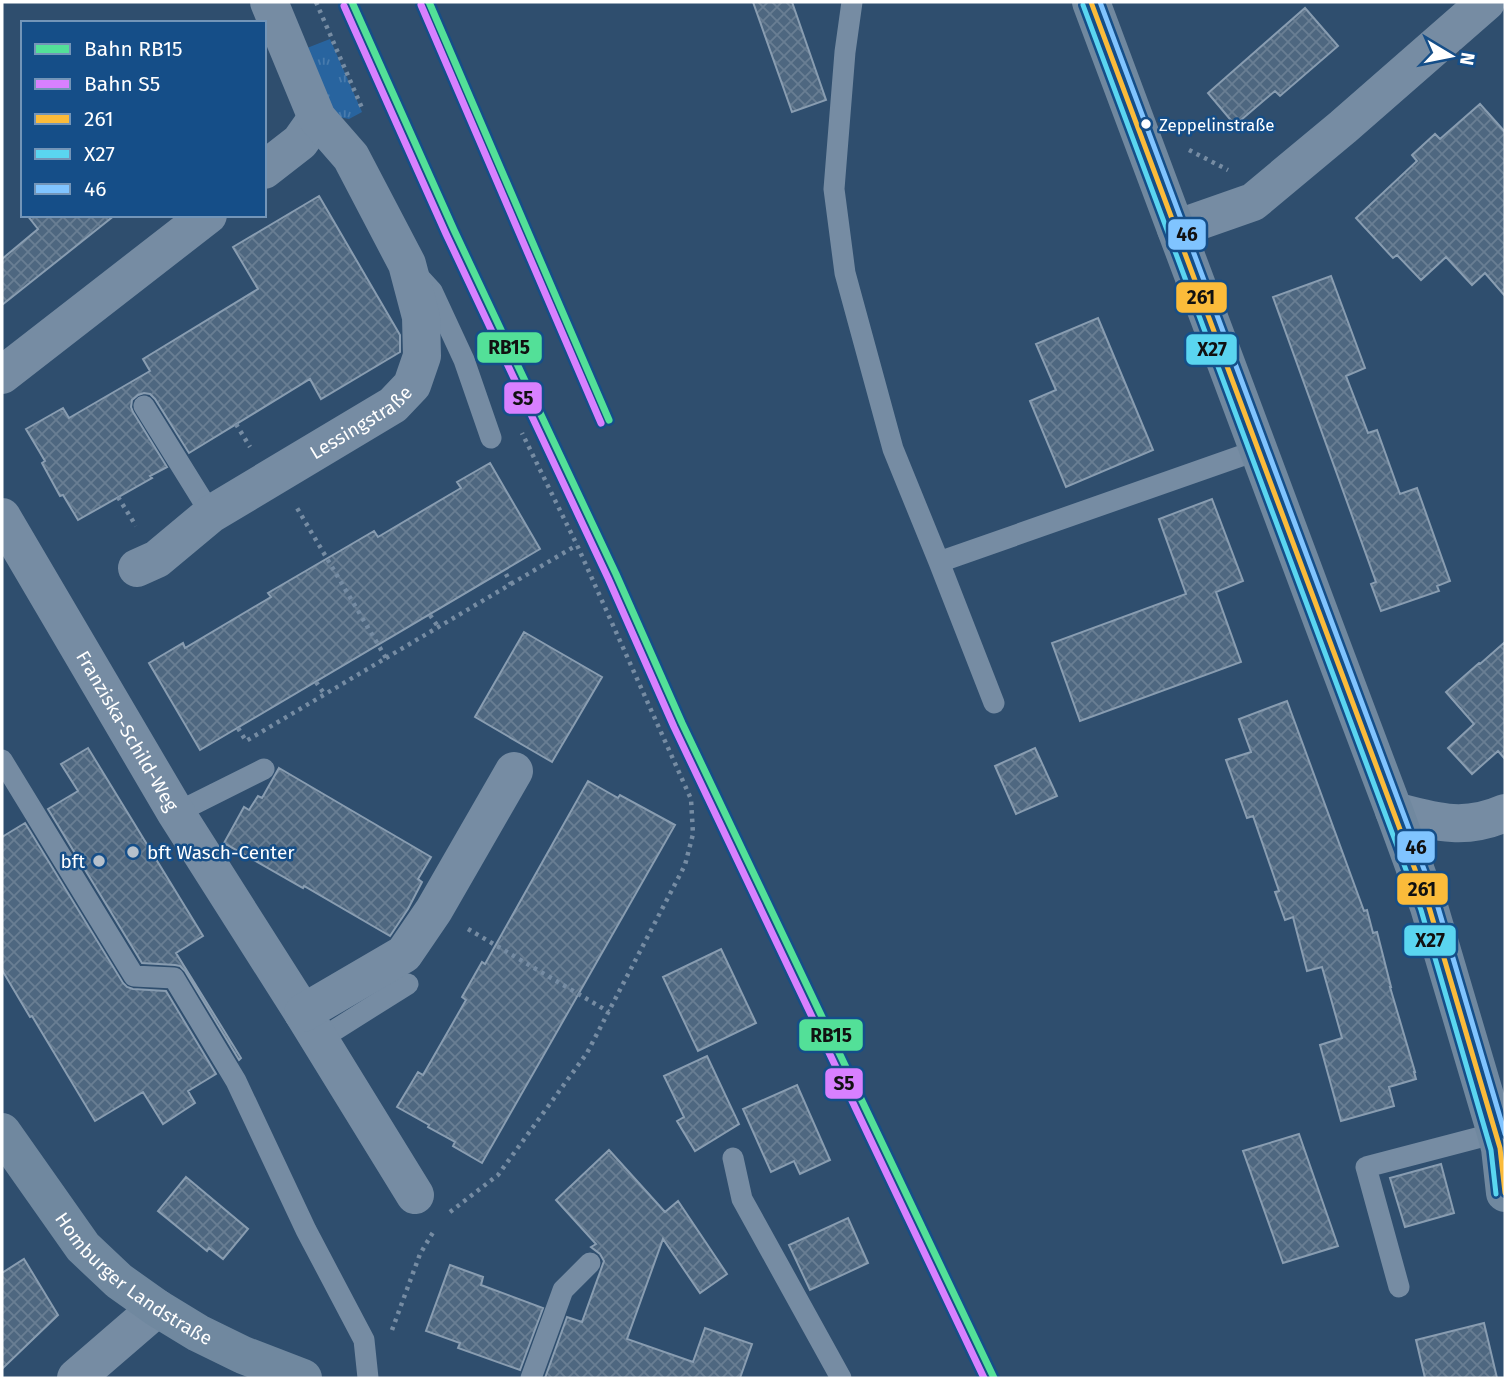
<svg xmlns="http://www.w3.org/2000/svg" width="1507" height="1380" font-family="'Fira Sans',sans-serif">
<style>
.grass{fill:url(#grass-tufts)}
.building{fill:url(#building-cross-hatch);stroke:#899db1;stroke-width:2}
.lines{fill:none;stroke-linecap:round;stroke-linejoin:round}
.path{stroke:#768ca3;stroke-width:4.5;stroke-dasharray:3.5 5;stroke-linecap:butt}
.service{stroke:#768ca3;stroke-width:21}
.minor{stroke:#768ca3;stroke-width:38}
.secondary{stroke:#70889f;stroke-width:38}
.bus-1-casing{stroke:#154e88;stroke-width:10}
.bus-2-casing{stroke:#154e88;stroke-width:10}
.bus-3-casing{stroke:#154e88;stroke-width:10}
.bus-1{stroke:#fbbb3a;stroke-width:5}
.bus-2{stroke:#5ad5f0;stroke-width:5}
.bus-3{stroke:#80c4ff;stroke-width:5}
.rail-1-casing{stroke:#154e88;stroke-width:12}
.rail-2-casing{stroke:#154e88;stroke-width:12}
.rail-1{stroke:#53e098;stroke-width:7}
.rail-2{stroke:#d880ff;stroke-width:7}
.bus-dot{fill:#fff;stroke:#154e88;stroke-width:2.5}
.poi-dot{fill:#b6c1cc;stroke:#154e88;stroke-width:2.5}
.labels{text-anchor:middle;stroke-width:5;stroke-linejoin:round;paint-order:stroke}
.bus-label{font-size:17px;fill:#fff;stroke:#154e88;text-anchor:start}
.street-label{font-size:19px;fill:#fff;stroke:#154e88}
.poi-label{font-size:19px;fill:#fff;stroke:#154e88;text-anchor:start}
.line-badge{stroke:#154e88;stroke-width:2.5}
.pale-badge-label{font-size:19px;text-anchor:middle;font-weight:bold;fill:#111}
</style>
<defs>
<pattern id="grass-tufts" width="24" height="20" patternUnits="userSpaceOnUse" patternTransform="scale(1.75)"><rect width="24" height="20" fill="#28649f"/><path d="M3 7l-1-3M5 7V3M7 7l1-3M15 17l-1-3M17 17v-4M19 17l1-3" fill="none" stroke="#487bad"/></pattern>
<pattern id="building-cross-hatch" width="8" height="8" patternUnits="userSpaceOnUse" patternTransform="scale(1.75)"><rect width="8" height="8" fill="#4e6780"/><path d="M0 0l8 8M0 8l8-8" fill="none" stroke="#697e93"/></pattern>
</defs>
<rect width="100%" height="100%" fill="#2f4e6e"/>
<path class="grass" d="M330,39L362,112L349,119L334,116L307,48Z"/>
<path class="building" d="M753,2H792L826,100L792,112Z
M1305,8L1338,46L1280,96L1275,91L1235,125L1208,93Z
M1480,104L1505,132V296L1485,273L1472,285L1446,257L1421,280L1397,255L1393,258L1356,218L1417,161L1412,155L1435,134L1440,139Z
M319,196L400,335V352L321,399L310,379L189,453L155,399L150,394L144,393L138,395L132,400L131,407L133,412L167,467L150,476L152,478L78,520L63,495L60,496L42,463L45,461L26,429L63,408L69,418L150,371L143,359L258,289L233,247Z
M27,215H115L2,305V259L38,229Z
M1331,276L1365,368L1346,376L1368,433L1377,430L1400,494L1417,488L1450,581L1437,586L1439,591L1381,611L1371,584L1376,582L1273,297Z
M1098,318L1153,450L1066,487L1030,401L1056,390L1036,344Z
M490,463L540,549L200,750L149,663L183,643L185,648L271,597L268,593L374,531L378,537L461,488L457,482Z
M1212,499L1243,581L1216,592L1241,662L1080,721L1052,643L1186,594L1159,519Z
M524,632L602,677L552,762L475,717Z
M1505,642V759L1498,751L1472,774L1448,748L1474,724L1446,692L1479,663L1480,664Z
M1287,701L1364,911L1367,910L1373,933L1377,932L1391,987H1390L1415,1072H1414L1416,1079L1389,1087L1394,1106L1341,1121L1320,1045L1342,1038L1322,967L1307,971L1293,917L1285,920L1275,892L1279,891L1253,816L1247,818L1226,760L1251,752L1239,719Z
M88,748L203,936L176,953L241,1058L239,1060L185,971L180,966L175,965L142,963L48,809L78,791L61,764Z
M1035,748L1057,796L1016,814L995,766Z
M279,768L431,857L418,879L422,882L408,909L390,936L304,886L303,888L224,843L244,807L249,810L258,796L262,798Z
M588,781L618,798L620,795L675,825L482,1163L453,1146L455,1142L428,1127L429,1125L397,1107L418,1072L423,1075L466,1000L462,997L482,962L485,964Z
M25,823L123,983L127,987L133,989L166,991L216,1074L188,1091L195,1103L163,1124L143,1092L95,1121L32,1016L30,1017L2,970V837Z
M721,949L756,1023L698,1051L663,977Z
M707,1056L739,1124L695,1151L677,1121L684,1117L664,1076Z
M797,1085L830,1160L800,1174L794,1161L771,1172L743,1109Z
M1299,1134L1338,1246L1283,1263L1243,1151Z
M609,1150L665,1212L678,1201L727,1274L700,1293L663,1239L627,1339L693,1362L705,1328L752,1344L740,1378H545L567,1317L582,1322L604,1261L600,1254L591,1247L596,1244L556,1200Z
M1441,1164L1454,1213L1405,1227L1390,1178Z
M186,1177L248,1229L223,1259L209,1248L207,1251L158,1211Z
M848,1218L868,1263L810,1290L789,1245Z
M24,1259L58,1315L2,1369V1273Z
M450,1265L483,1277L481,1285L543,1308L520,1370L458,1348L460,1343L426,1331Z
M1484,1323L1497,1378H1425L1416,1340Z"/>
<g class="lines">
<path class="path" d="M316,2L362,108
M1189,150L1228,170
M236,424L250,447
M118,497L136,526
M511,584L577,545
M430,615L439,628
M386,658L511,584L504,570
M316,682L325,695
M238,728L246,741L386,658L297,508
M468,929L609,1012
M450,1212L498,1175L587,1053L685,865L693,834L691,799L577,545L522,433
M392,1330L420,1254L435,1229"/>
<path class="service" d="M852,2L845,52L834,189L845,273L893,449L939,562L994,703
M421,279L432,291L464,360L491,438
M144,406L211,514
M939,562L1258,450
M2,760L134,976L174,978L236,1081L306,1230L364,1340L368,1378
M176,813L264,769
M319,1040L408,984
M733,1158L742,1199L841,1378
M1399,1287L1366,1167L1496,1133
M531,1378L563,1290L590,1263"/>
<g class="minor">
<path d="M264,170L300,142L317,118"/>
<path d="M1176,229L1253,202L1343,127L1486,2"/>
<path d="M2,375L208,215"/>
<path id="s1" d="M2,517L176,813L303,1013L415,1195"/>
<path id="s2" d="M137,568L157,559L211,514L393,405L412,385L422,356L421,317L407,264L351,157L317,118L269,2"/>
<path d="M1394,811C1436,822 1464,831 1505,813"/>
<path d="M303,1013L404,954L434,910L514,771"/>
<path d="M76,1378L157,1308"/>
</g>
<g class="secondary">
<path d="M1091,2L1328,636L1394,811L1429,907L1496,1133L1500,1148L1505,1193"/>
<path id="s3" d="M2,1132L83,1247L119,1281L157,1308L198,1333L243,1355L303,1378"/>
</g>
<g class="bus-1-casing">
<path id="bus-1" d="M1091,2L1429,907L1500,1148L1505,1193"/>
</g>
<g class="bus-2-casing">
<path id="bus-2" d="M1083,5L1421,910L1491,1150L1496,1194"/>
</g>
<g class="bus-3-casing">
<path id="bus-3" d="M1100,2L1437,904L1505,1134"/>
</g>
<use href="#bus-1" class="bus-1"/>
<use href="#bus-2" class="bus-2"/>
<use href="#bus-3" class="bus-3"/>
<g class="rail-1-casing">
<path id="rail-1" d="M352,2L454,230L616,574L682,723L994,1378
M429,2L609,420"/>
</g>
<g class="rail-2-casing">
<path id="rail-2" d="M421,5L601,423
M344,6L446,234L608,578L674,727L984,1378"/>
</g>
<use href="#rail-1" class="rail-1"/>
<use href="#rail-2" class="rail-2"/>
</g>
<circle class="bus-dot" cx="1146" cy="124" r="6"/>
<g class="poi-dot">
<circle cx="133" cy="852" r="7"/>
<circle cx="99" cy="861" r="7"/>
</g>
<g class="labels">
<g class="bus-label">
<text x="1159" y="131">Zeppelinstraße</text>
</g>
<g class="street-label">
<text dy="7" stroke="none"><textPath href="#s2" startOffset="268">Lessingstraße</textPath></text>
<text dy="7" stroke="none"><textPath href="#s1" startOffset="248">Franziska-Schild-Weg</textPath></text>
<text dy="7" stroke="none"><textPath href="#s3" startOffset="200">Homburger Landstraße</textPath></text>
</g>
<g class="poi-label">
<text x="147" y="859">bft Wasch-Center</text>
<text x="85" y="868" text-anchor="end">bft</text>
</g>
</g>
<g class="line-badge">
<rect x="1167" y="218" width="40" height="33" rx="7" fill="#80c4ff"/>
<rect x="1175" y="281" width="53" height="33" rx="7" fill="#fbbb3a"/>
<rect x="476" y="331" width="67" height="33" rx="7" fill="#53e098"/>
<rect x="1185" y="333" width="53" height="33" rx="7" fill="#5ad5f0"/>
<rect x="503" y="381" width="40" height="34" rx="7" fill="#d880ff"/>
<rect x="1396" y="830" width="40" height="34" rx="7" fill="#80c4ff"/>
<rect x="1396" y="872" width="53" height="34" rx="7" fill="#fbbb3a"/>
<rect x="1403" y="924" width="54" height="33" rx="7" fill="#5ad5f0"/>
<rect x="798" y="1018" width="66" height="34" rx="7" fill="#53e098"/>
<rect x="824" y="1067" width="40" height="33" rx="7" fill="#d880ff"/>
</g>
<g class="pale-badge-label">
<text x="1187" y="241">46</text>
<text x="1201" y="304">261</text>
<text x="509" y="354">RB15</text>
<text x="1212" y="356">X27</text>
<text x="523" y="405">S5</text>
<text x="1416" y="854">46</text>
<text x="1422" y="896">261</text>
<text x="1430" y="947">X27</text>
<text x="831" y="1042">RB15</text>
<text x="844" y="1090">S5</text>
</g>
<rect width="1507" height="1380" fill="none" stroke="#ffffff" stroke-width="7"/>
<rect x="21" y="21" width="245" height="196" fill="#154e88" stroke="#7395b8" stroke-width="2"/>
<rect x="35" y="44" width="35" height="10" fill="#53e098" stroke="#7395b8" stroke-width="2"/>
<text x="84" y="56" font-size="21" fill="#ffffff">Bahn RB15</text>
<rect x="35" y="79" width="35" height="10" fill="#d880ff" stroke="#7395b8" stroke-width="2"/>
<text x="84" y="91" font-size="21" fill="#ffffff">Bahn S5</text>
<rect x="35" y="114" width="35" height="10" fill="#fbbb3a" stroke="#7395b8" stroke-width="2"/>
<text x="84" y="126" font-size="21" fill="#ffffff">261</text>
<rect x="35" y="149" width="35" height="10" fill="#5ad5f0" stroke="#7395b8" stroke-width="2"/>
<text x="84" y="161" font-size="21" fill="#ffffff">X27</text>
<rect x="35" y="184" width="35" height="10" fill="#80c4ff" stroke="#7395b8" stroke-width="2"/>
<text x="84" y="196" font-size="21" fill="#ffffff">46</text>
<g transform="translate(1451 56) rotate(100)" stroke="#154e88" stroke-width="5" paint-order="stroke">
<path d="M0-5L12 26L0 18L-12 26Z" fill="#ffffff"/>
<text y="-10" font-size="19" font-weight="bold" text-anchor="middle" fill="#ffffff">N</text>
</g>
</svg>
